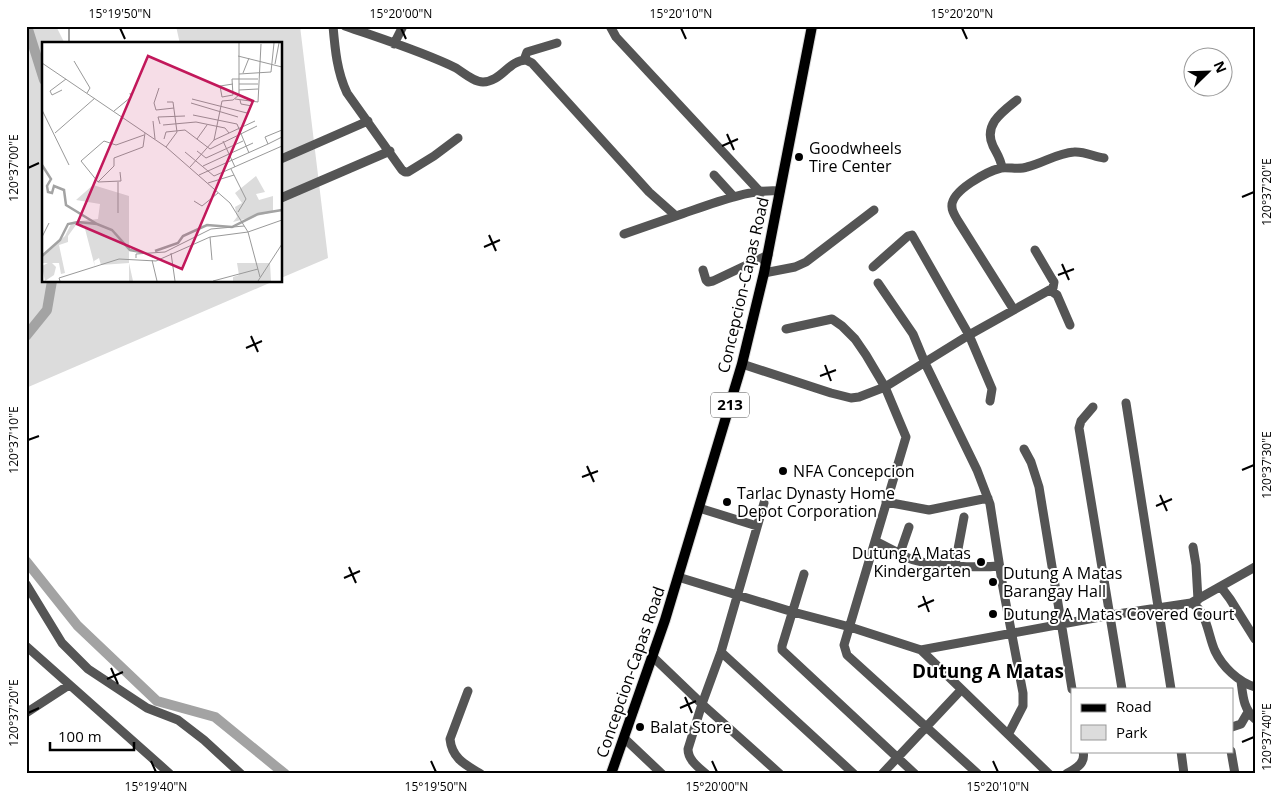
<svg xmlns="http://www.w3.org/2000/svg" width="1281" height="800" font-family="'Open Sans',sans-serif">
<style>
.green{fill:#dcdcdc}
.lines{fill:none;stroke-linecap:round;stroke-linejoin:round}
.stream{stroke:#a3a3a3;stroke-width:2}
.river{stroke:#a3a3a3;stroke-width:10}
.major-casing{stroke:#dbdbdb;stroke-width:12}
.minor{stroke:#555;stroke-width:9}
.major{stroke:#000;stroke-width:10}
.ticks{fill:none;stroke:#000;stroke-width:2}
.poi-dot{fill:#000;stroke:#fff;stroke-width:2}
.labels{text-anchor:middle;stroke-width:4;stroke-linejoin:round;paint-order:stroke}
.shield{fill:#fff;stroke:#4c4c4c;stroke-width:1}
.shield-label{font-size:15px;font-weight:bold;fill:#000}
.poi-label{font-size:16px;fill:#000;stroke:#fff;text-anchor:start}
.street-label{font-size:16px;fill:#000;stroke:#fff}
.quarter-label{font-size:19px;font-weight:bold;fill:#000;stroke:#fff}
.inset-river{fill:none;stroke:#a3a3a3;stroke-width:2.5}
.inset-road{fill:none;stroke:#999;stroke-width:1}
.view{fill:#c2185b;fill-opacity:0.15;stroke:#c2185b;stroke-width:2.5}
.inset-edge{fill:none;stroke:#000;stroke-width:2.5}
.neatline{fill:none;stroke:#000;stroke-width:2}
.ticks-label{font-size:12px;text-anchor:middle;fill:#000}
</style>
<rect width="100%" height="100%" fill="#fff"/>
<path class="green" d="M26,26H56L65,44H44V281H274L26,388Z
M176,26H300L328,258L281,278V44H180Z"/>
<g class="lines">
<path class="stream" d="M69,44V26"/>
<path class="river" d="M27,26L44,80
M26,336L47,310L52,281
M26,561L77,625L157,701L215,717L285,774"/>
<g class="major-casing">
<path id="major" d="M611,774L665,620L742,364L764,273L812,26"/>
</g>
<path class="minor" d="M333,26C335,49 337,72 347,93L402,170L405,172H408L434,156L458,138
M345,26C382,39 421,51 456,68C464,73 474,82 483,82C501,82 509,60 526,60L532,63L649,192L676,216C706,206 749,188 780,191
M610,26L616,37L761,193
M394,44L403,26
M524,60L527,52L557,43
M281,159L368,121
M1002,168C1001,159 997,154 993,146C983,125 1002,112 1017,100
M714,175L734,197
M281,198L390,151
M624,234L676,216
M873,267L908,236L912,235L969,335L992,389L990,401
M703,270L706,280L708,282L713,281L768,255
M764,273L795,267L806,262L874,210
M878,283L913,334L925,363L977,470L990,504L1003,588L1023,693V706L1009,733
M1050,290L1057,295L1070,325
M1014,310L958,221C956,217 952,212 952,207C950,191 988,171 1001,168C1010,167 1019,170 1027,167C1044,163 1057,153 1074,152C1084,151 1095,157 1104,158
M786,329L832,319L842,326L855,339L866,355L885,387L906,437L844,645L847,655L978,774
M742,364L831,393L851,398L859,397L885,387L969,335L1053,288L1054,282L1052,279L1035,250
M1126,403L1171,689
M1093,407L1081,421L1079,428L1122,689
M1024,449L1031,462L1039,487L1072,689
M886,502L929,510L988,498
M699,508L757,526
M875,541C886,546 896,552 906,557C923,566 979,568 999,566
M1193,547L1196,565L1198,600
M900,553L909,527
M955,565L964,517
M804,574L782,646V650L915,774
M678,577L793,612L850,627L921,650L1049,774
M26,584L62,643L88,669L147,708L178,720L204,740L241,774
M1221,587L1230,599L1255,639
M1191,603L1255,567
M26,646L170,774
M921,650L1111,615L1191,603C1207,610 1208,636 1215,651C1222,666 1238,682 1255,687
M721,652L854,774
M653,657L702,704L780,774
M1241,681C1243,696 1243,708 1255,719
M468,691L450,739C452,759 466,765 481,774
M26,713L69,685
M1232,727L1241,724L1248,712
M624,738L662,774
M1181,751L1184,774
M1231,751L1235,774
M706,774C698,767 688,760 688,749L702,704L721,652L764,503
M882,774L961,690
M1066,774C1076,768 1086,764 1083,751"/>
<use href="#major" class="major"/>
</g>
<path class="ticks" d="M120,28L125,39M401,28L406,39M681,28L686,39M962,28L967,39M727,134L734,150M722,146L738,139M28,168L39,163M1242,197L1254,192M489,235L496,251M484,247L500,240M1062,264L1069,280M1058,275L1074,269M251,336L258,352M246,348L262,341M825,365L831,381M820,376L836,370M28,440L39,436M587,466L594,482M1242,470L1254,465M582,477L598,471M1160,495L1167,511M1156,506L1172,499M349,567L356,583M344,578L360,571M923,596L929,612M918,607L934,600M111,668L118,684M107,679L123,672M685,697L692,713M680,708L696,701M28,713L39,708M1242,742L1254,737M151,761L156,772M431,761L436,772M712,761L717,772M993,761L998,772"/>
<g class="poi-dot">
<circle cx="799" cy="157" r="5"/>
<circle cx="783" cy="471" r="5"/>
<circle cx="727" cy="502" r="5"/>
<circle cx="981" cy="562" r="5"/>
<circle cx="993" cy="582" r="5"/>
<circle cx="993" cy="614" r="5"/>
<circle cx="640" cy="727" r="5"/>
</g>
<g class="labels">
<rect class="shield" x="711" y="392.5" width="38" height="25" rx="4"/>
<g class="shield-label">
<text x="730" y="410">213</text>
</g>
<g class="poi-label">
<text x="809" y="154">Goodwheels<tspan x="809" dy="18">Tire Center</tspan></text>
<text x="793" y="477">NFA Concepcion</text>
<text x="737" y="499">Tarlac Dynasty Home<tspan x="737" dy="18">Depot Corporation</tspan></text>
<text x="971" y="559" text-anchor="end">Dutung A Matas<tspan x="971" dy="18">Kindergarten</tspan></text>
<text x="1003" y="579">Dutung A Matas<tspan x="1003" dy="18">Barangay Hall</tspan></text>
<text x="1003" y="620">Dutung A Matas Covered Court</text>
<text x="650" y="733">Balat Store</text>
</g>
<g class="street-label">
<text transform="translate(743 285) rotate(-77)" y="6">Concepcion-Capas Road</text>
<text transform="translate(630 672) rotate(-71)" y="6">Concepcion-Capas Road</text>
</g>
<g class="quarter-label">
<text x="988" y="678">Dutung A Matas</text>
</g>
</g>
<g transform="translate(42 42)">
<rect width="240" height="240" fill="#fff"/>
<path d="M214,134L223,150L214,152L217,158L231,154V170L191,180L195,175L193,165L200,161L193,151ZM51,143L87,154V221L91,239H87V221L59,223L57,216L52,219L53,225L42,183H34L26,194V200L17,203L23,231L19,232L17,221H10L14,225L12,233L3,239L0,224L6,221H0V214L23,194L30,180L56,177L58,162L34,158ZM195,221H228L229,239H191V235L197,233Z" fill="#dcdcdc"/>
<path class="inset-river" d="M0,123L9,137L5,144L6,150L10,151L12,144L22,148L24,163L55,182M113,209L136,201L141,194L165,183L190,185L216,172L240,168M0,214L18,198L26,182L36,180L55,182L70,188L88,208L99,210"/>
<path class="inset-road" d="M196,14L240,25M32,19L48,46L45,51M0,21L124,105L188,161L206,190L218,235M233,22L237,1M201,31L207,16M197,32L229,30L232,1M197,37H216M197,42H216M117,46L112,61L114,68L132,66M20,48L10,53L8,49L24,37M197,48L216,47M180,55L191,53L190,37H197M180,55L178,44L191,42M150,57L205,71M193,57L216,60L219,2M198,58L199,62L210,64M149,61L196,75M0,68L27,123M72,69L89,55L88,51M151,73L195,82L207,111M111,79L113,97M118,82L116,75L143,74M121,83L154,80L183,86L187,91M13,91L53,56M122,97L124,90L143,88L168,107L215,84M155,97L165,83M172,98L180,59L191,58L197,53V1M181,99L193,125M226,102L240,95M124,105L135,90L131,60H125M155,109L164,116L201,99M143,110L172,134L240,104M161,124L211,101M148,125L172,98L213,79M189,127L204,157L196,170M78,130L79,139L56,140L72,124V116L101,105L103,91M157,133L226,102L223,95L240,88M56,140L39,119L62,99L74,103L102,93M166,141L192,133M152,159L160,164L176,151M76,171V140M206,190L240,178M0,195L7,181M168,195L170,218M129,211L133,239M94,216V212L123,210L169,187L202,184M110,218L115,239M18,239L17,236L77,217L114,219L168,195L206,190M171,239L216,227M216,239L240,202"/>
<path class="view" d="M106,14L211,59L140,227L35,182Z"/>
<rect width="240" height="240" class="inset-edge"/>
</g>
<rect width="1281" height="800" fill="none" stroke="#ffffff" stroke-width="55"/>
<rect x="1071" y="688" width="162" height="65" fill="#ffffff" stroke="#999999"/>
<rect x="1081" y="704" width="25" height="8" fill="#000000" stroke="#999999"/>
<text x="1116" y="712" font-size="15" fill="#000000">Road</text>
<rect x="1081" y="725" width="25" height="15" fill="#dcdcdc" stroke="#999999"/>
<text x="1116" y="738" font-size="15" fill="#000000">Park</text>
<g transform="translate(1208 72) rotate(67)"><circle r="24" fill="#ffffff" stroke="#999999"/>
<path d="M0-4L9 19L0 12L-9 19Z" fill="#000000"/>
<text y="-8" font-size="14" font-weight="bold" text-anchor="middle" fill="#000000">N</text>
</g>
<path d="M50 742v8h84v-8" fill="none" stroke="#000000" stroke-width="2.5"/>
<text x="58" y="742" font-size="15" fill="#000000" stroke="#ffffff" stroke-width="4" paint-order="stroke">100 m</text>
<rect x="28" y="28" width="1226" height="744" class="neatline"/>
<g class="ticks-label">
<text x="120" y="18">15°19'50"N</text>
<text x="401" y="18">15°20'00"N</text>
<text x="681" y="18">15°20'10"N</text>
<text x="962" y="18">15°20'20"N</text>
<text transform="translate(14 168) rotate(-90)" y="4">120°37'00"E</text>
<text transform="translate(1267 192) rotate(-90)" y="4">120°37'20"E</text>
<text transform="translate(14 440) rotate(-90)" y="4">120°37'10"E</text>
<text transform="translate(1267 465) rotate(-90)" y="4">120°37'30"E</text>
<text transform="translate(14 713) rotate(-90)" y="4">120°37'20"E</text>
<text transform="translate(1267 737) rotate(-90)" y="4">120°37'40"E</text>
<text x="156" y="791">15°19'40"N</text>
<text x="436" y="791">15°19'50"N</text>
<text x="717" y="791">15°20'00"N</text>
<text x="998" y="791">15°20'10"N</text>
</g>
</svg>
